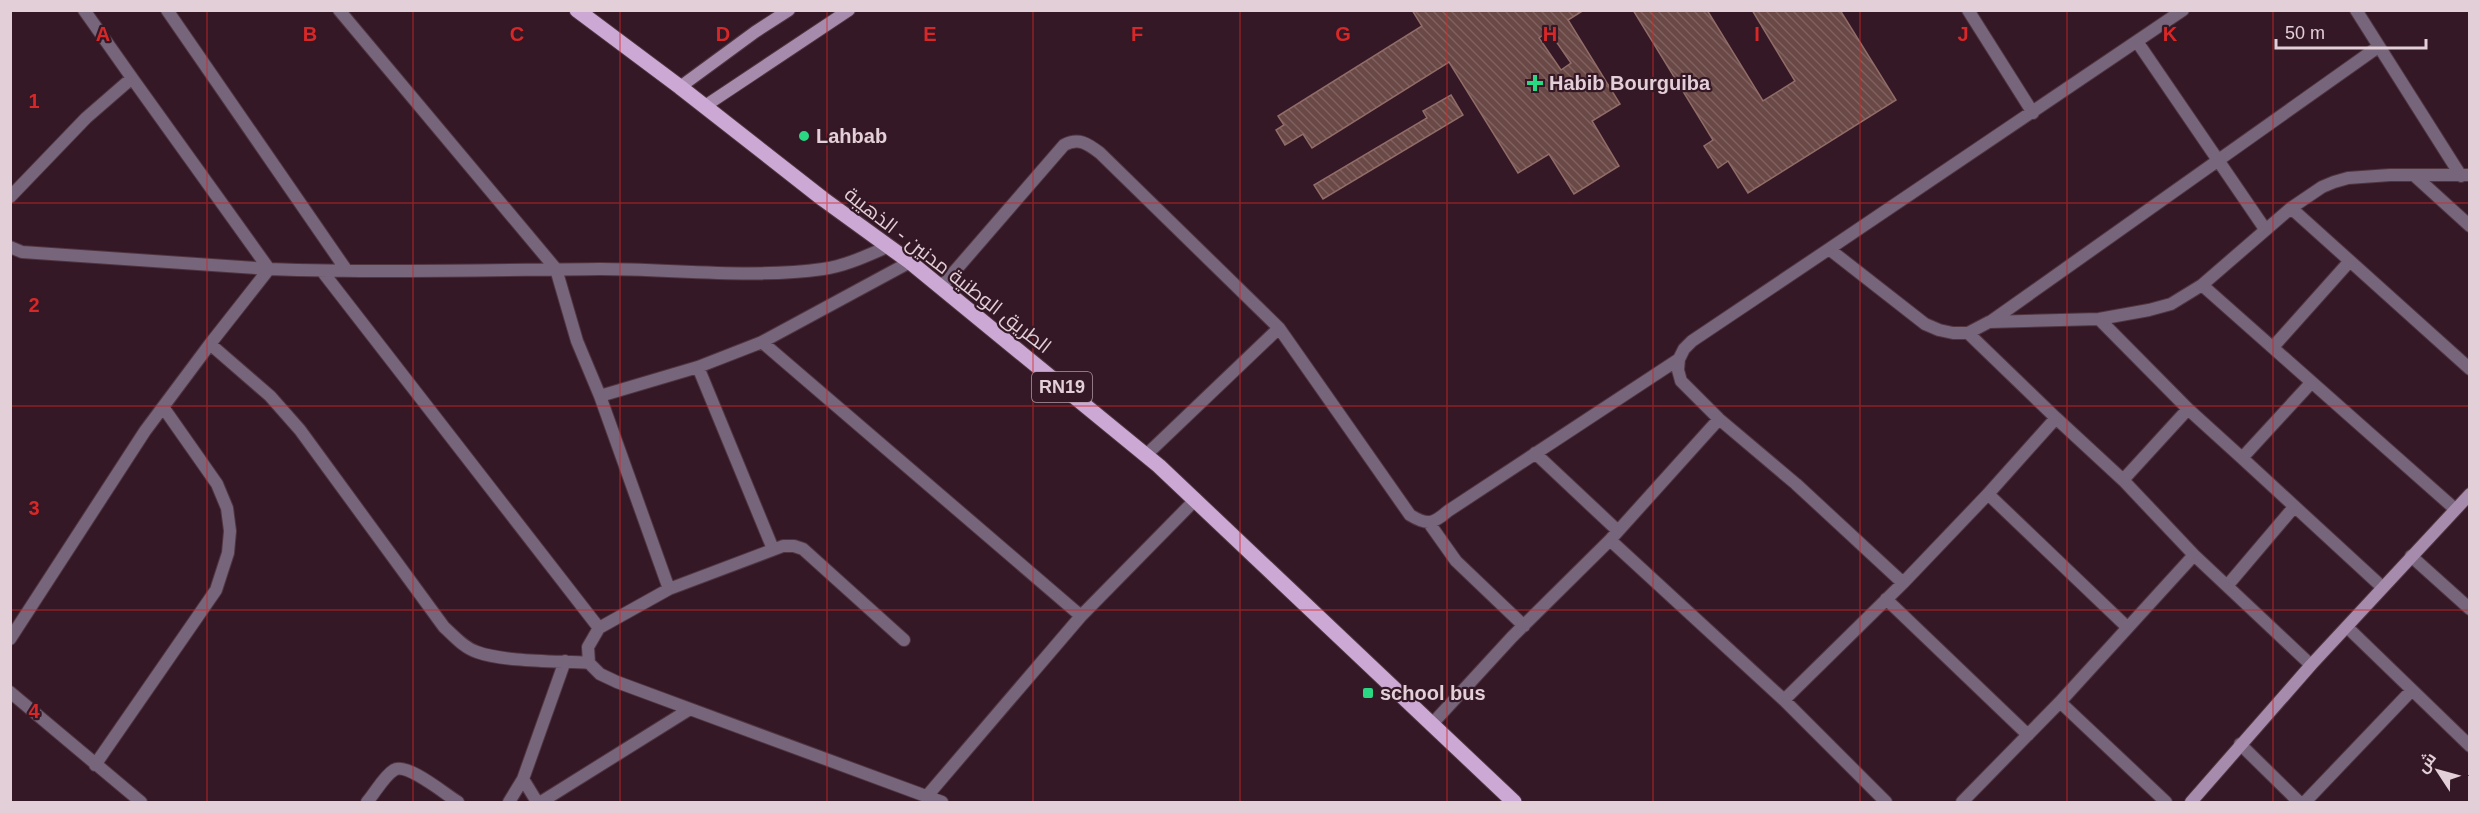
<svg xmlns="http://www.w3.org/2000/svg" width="2480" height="813" font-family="Arial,Cairo,sans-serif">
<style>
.building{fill:url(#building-back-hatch);stroke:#916c68;stroke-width:1.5;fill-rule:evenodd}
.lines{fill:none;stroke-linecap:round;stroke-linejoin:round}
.street-casing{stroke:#503541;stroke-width:14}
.secondary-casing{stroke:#503541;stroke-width:14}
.primary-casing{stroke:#503541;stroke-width:17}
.street{stroke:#76657b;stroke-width:12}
.secondary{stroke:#a78bad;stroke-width:12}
.primary{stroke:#cca8d5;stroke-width:15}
.grid{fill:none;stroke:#d62828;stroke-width:1.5;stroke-opacity:0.55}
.poi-dot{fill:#2ad884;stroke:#341825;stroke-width:2}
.labels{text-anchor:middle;stroke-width:4.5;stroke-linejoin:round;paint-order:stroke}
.shield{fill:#341825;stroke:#ae98a2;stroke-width:1.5}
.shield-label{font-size:18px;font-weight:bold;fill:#e3cfd7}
.poi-label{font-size:20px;font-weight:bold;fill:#e3cfd7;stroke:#341825;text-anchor:start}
.street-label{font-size:20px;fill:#e3cfd7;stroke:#341825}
.grid-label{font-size:20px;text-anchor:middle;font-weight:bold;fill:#d62828;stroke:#341825;stroke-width:4.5;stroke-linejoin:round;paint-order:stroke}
</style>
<defs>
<pattern id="building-back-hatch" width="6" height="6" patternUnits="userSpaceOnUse" patternTransform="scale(1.5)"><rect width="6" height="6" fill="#6a4845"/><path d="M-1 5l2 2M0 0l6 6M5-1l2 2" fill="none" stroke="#7f615f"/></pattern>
</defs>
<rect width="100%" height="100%" fill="#341825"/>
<path class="building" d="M1412,10H1584L1568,20L1620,104L1592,121L1619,166L1574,194L1549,154L1518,173L1449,62L1312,148L1303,134L1285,145L1276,130L1284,125L1278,116L1422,26ZM1549,31L1571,63L1561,70L1539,38Z
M1633,10H1707L1763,101L1795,81L1752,10H1840L1896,100L1748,193L1728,161L1718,168L1704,146L1713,140Z
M1451,95L1463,115L1323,199L1314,185L1427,118L1423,111Z"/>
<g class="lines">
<g class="street-casing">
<path id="street" d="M84,10L132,78
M167,10L347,271
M339,10L556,269L577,341L600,396L669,589
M1968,10L2033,113
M2356,10L2461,176
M2138,43L2265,229
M2416,177L2470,226
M10,197L86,118L132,78L269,269
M2291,208L2470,369
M10,247L22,252L269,269
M1829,249L2183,10
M322,271L599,628
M2202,285L2455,509
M941,287L1064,145C1079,137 1088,144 1100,153L1279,328L1410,515C1428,526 1433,524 1448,511L1679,359
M2099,319L2188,409L2242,458L2311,383
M1990,322L2378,47
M1968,333L2056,418
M762,342L1081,616
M210,344L270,396L300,430L444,627C454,636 464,648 477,652C504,662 559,661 589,663
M2273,347L2349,262
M698,367L773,549
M600,396L698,367L762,342L910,262
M1535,453L1618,531
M1146,455L1279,328
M2242,458L2381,586
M2123,480L2188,409
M1988,494L2056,418L2123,480L2194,555
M1429,523L1456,561L1524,626
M1610,540L1719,419
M2411,556L2470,609
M1903,583L1796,484L1719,419L1681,381L1678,370L1679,359L1684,349L1692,341L1829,249L1925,324L1939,330L1953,333H1968L1989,322L2099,319L2149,310L2171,304L2202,285L2291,208L2322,187L2334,182L2348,178L2390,175H2470
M2227,586L2294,507
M1886,599L2028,735
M2347,627L2470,746
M10,639L145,431L210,344L269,269C379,273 490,270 600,269C674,269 749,279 823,269C845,266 866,256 887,247
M904,640L803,549L794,546H783L669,589L599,628L588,647L589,663L600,674L617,682L942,802
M10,692L141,802
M1784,700L1903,583L1988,494L2127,627
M2060,702L2166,802
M1432,724L1512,637L1610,540L1784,700L1886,802
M2240,744L2299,802
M95,765L216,590L228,553L230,531L227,508L217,484L163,407
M523,779L537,802
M927,796L1081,616L1196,499
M367,802C375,793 384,776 394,770C407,762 446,795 458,802
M509,802L523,779L565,661
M541,802L690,709
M1962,802L2060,702L2194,555L2311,665
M2305,802L2412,690"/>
</g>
<g class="secondary-casing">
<path id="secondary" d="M680,87L755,32L789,10
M705,106L849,10
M2191,802L2311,665L2470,494"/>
</g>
<g class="primary-casing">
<path id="primary" d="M577,10L680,87L823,199L910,262L1159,466L1514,802"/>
</g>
<use href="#street" class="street"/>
<use href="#secondary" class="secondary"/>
<use href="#primary" class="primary"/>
</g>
<path class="grid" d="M207,10V802M413,10V802M620,10V802M827,10V802M1033,10V802M1240,10V802M1447,10V802M1653,10V802M1860,10V802M2067,10V802M2273,10V802M10,203H2470M10,406H2470M10,610H2470"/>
<g class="poi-dot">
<path d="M1532 74h6v6h6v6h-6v6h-6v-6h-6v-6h6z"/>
<circle cx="804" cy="136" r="6"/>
<rect x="1362" y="687" width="12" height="12" rx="3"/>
</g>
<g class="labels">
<rect class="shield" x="1032" y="372" width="60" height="30" rx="4.5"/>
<g class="shield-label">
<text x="1062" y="393">RN19</text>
</g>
<g class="poi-label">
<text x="1549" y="90">Habib Bourguiba</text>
<text x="816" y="143">Lahbab</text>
<text x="1380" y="700">school bus</text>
</g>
<g class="street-label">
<text transform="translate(948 270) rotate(38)" y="7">الطريق الوطنية مدنين - الذهيبة</text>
</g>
</g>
<g class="grid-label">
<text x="103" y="41">A</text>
<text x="310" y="41">B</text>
<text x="517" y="41">C</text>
<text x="723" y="41">D</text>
<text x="930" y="41">E</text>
<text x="1137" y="41">F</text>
<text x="1343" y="41">G</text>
<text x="1550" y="41">H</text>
<text x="1757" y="41">I</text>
<text x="1963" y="41">J</text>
<text x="2170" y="41">K</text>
<text x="34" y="108">1</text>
<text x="34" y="312">2</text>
<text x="34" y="515">3</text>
<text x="34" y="718">4</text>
</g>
<rect width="2480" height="813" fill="none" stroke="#e3cfd7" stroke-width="24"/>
<g transform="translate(2438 771) rotate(306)" stroke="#341825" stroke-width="4.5" paint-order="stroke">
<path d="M0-4.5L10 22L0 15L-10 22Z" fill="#e3cfd7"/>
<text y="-9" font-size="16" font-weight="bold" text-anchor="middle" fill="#e3cfd7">ش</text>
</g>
<path d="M2276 39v9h150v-9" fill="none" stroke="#e3cfd7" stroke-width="3"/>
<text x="2285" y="39" font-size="18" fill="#e3cfd7" stroke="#341825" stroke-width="4.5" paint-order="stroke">50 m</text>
</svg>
